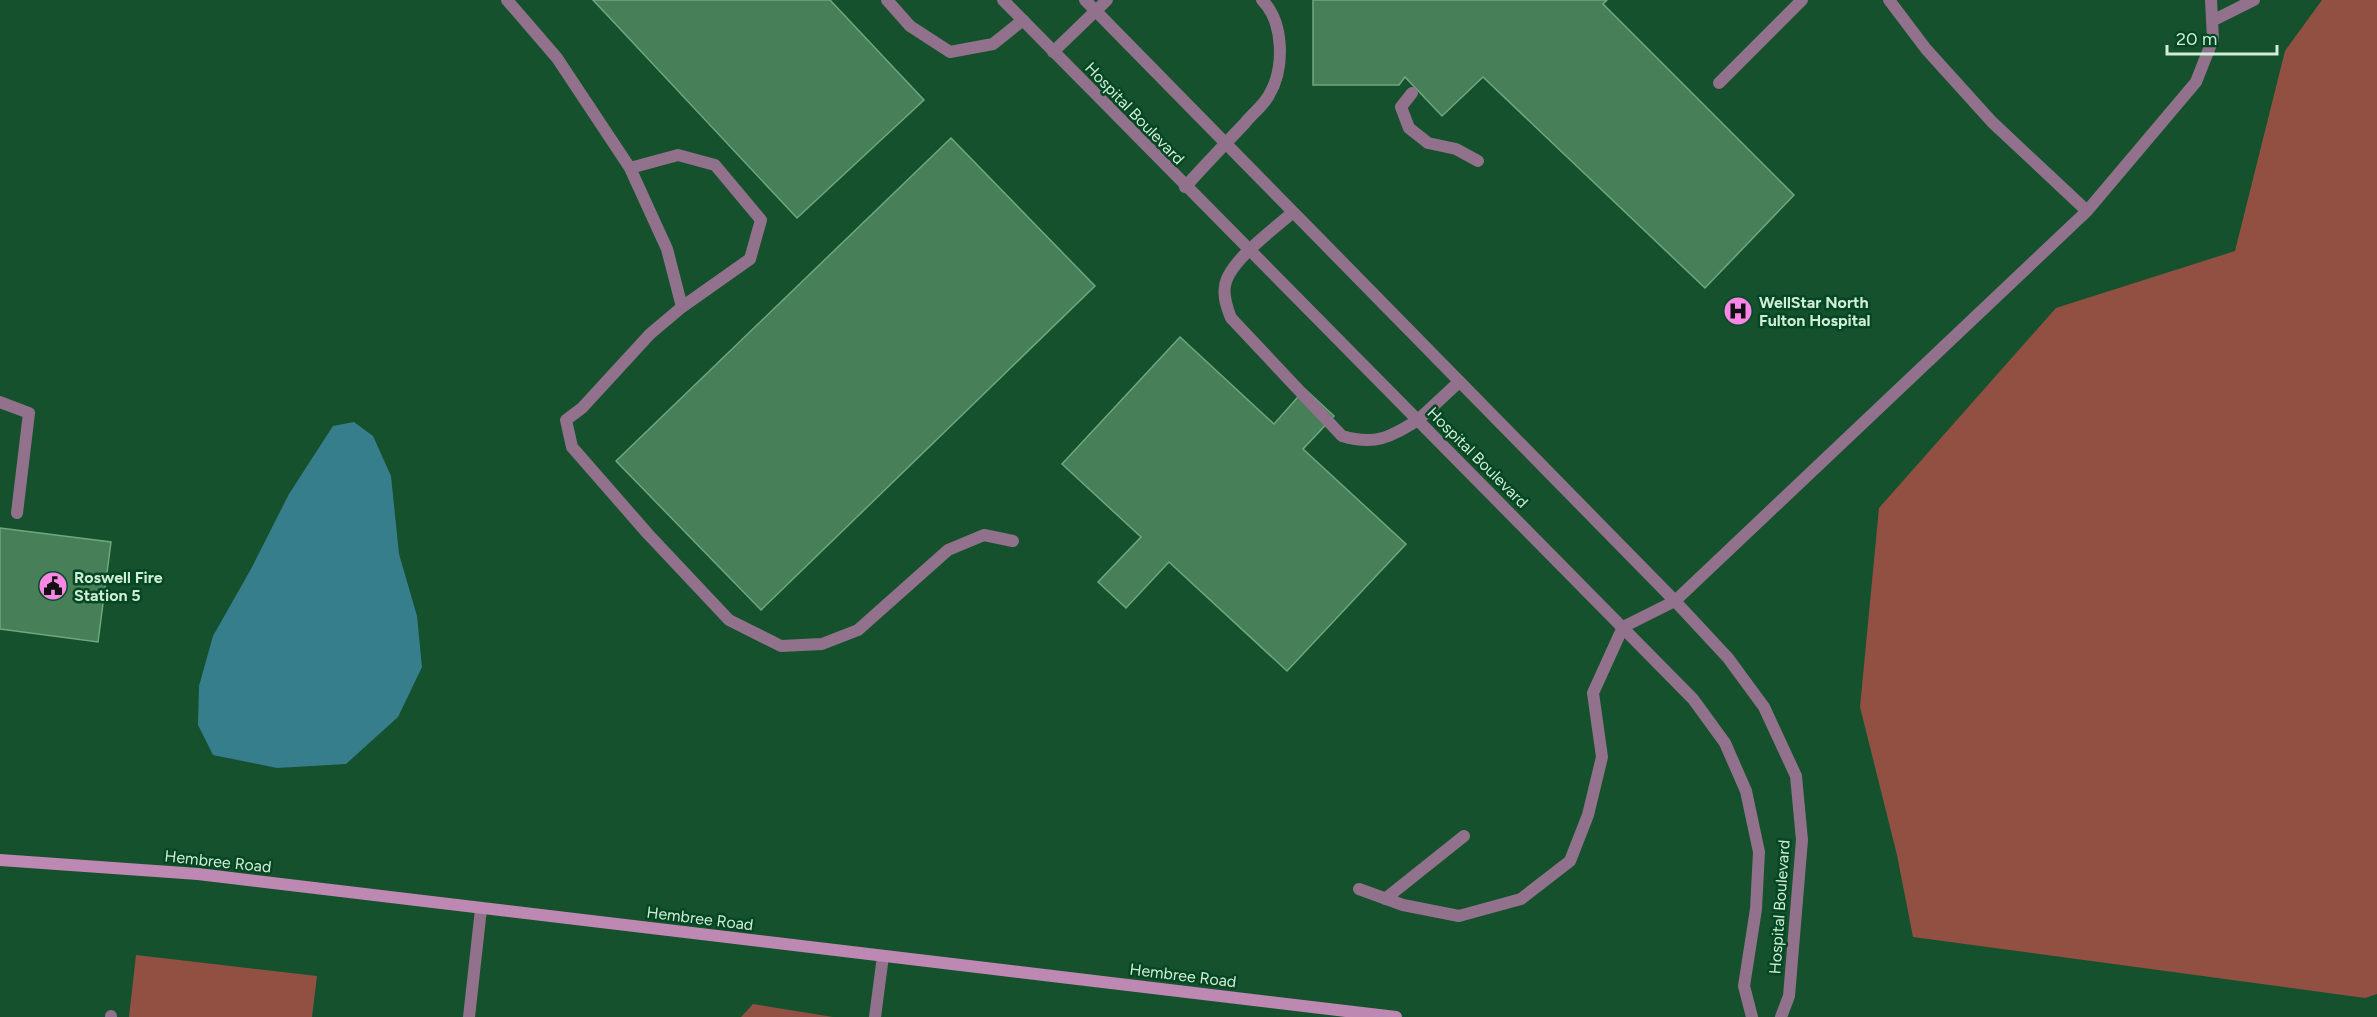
<svg xmlns="http://www.w3.org/2000/svg" width="2377" height="1017" font-family="Figtree,sans-serif">
<style>
.green{fill:#925042}
.water{fill:#367e8c}
.building{fill:#467f58;stroke:#6ea87f;stroke-width:1.5}
.lines{fill:none;stroke-linecap:round;stroke-linejoin:round}
.lane{stroke:#92718c;stroke-width:12}
.street{stroke:#92718c;stroke-width:12}
.secondary{stroke:#bd89b3;stroke-width:12}
.labels{text-anchor:middle;stroke-width:5;stroke-linejoin:round;paint-order:stroke}
.street-label{font-size:16px;fill:#d0edd7;stroke:#054623}
.poi-label{font-size:16px;font-weight:bold;fill:#d0edd7;stroke:#054623;text-anchor:start}
</style>
<rect width="100%" height="100%" fill="#15512d"/>
<path class="green" d="M2322,0H2377V994L2365,998L1913,937L1897,855L1860,707L1879,508L2056,308L2235,251L2285,51Z
M136,955L317,976L312,1017H129Z
M753,1004L833,1017H741Z"/>
<path class="water" d="M354,422L373,436L391,476L399,554L417,616L422,667L398,717L346,764L277,768L213,755L198,725L199,686L213,636L251,569L289,494L333,426Z"/>
<path class="building" d="M593,0H830L924,100L797,218Z
M1313,0H1607L1603,4L1794,195L1705,288L1483,77L1442,116L1405,77L1399,85H1313Z
M951,138L1095,286L761,610L616,461Z
M1180,337L1274,424L1305,389L1334,416L1303,449L1406,544L1287,671L1169,562L1126,608L1098,582L1141,537L1062,464Z
M0,528L111,542L98,642L0,629Z"/>
<g class="lines">
<path class="lane" d="M507,0L557,58L630,168L667,249L682,307L750,259L761,220L715,165L678,155L630,168
M887,0L910,26L950,52L993,44L1023,20
M1889,0L1926,49L1992,122L2087,211
M2212,21L2254,0
M1053,52L1107,0
M1719,83L1802,0
M1412,93L1401,107L1409,128L1428,143L1456,149L1478,161
M1185,187C1205,165 1225,144 1245,123C1252,114 1264,105 1269,95C1285,68 1284,22 1262,0
M1292,213C1274,229 1228,262 1225,286C1223,297 1227,308 1231,318L1342,436C1376,446 1390,437 1418,420
M682,307L650,334L582,408L566,420L572,447L648,534L729,620L781,646L822,644L858,630L948,550L984,535L1013,541
M0,402L29,413L17,513
M1359,889L1403,905L1459,916L1521,899L1570,861L1588,815L1602,757L1593,693L1623,627L1675,601L2087,211L2196,82L2213,39L2211,0
M1385,899L1464,836
M111,1017V1016
M469,1017L481,909
M875,1017L883,956"/>
<path class="street" d="M1003,0L1693,699L1725,743L1746,791L1759,852L1756,909L1744,986L1752,1017
M1085,0L1675,601L1728,658L1764,707L1796,776L1802,840L1789,996L1781,1017
M1418,420L1459,382"/>
<path class="secondary" d="M0,860L198,874L1396,1017"/>
</g>
<defs>
<g id="hospital-disc" transform="scale(1.5)"><circle r="9.5" fill="#fa87e8" stroke="#054623"/><path d="M-5-5h3v3.5h4V-5h3V5h-3V1.5h-4V5h-3Z" fill="#111"/></g>
<g id="civic-disc" transform="scale(1.5)"><circle r="9.5" fill="#fa87e8" stroke="#054623"/><path d="M-.6-6.5H3V-4.5H.6V-3L4-1V1h2V6H-6V1h2V-1L-.6-3ZM-1.2 2.5V6h2.4V2.5Z" fill="#111"/></g>
</defs>
<g fill-rule="evenodd">
<use href="#hospital-disc" x="1738" y="311"/>
<use href="#civic-disc" x="53" y="586"/>
</g>
<g class="labels">
<g class="street-label">
<text transform="translate(1135 113) rotate(46)" y="6">Hospital Boulevard</text>
<text transform="translate(1478 457) rotate(45)" y="6">Hospital Boulevard</text>
<text transform="translate(218 861) rotate(6)" y="6">Hembree Road</text>
<text transform="translate(1779 907) rotate(-86)" y="6">Hospital Boulevard</text>
<text transform="translate(700 918) rotate(7)" y="6">Hembree Road</text>
<text transform="translate(1183 975) rotate(7)" y="6">Hembree Road</text>
</g>
<g class="poi-label">
<text x="1759" y="308">WellStar North<tspan x="1759" dy="18">Fulton Hospital</tspan></text>
<text x="74" y="583">Roswell Fire<tspan x="74" dy="18">Station 5</tspan></text>
</g>
</g>
<path d="M2167 45v9h110v-9" fill="none" stroke="#d0edd7" stroke-width="3"/>
<text x="2176" y="45" font-size="18" fill="#d0edd7" stroke="#054623" stroke-width="4.5" paint-order="stroke">20 m</text>
</svg>
